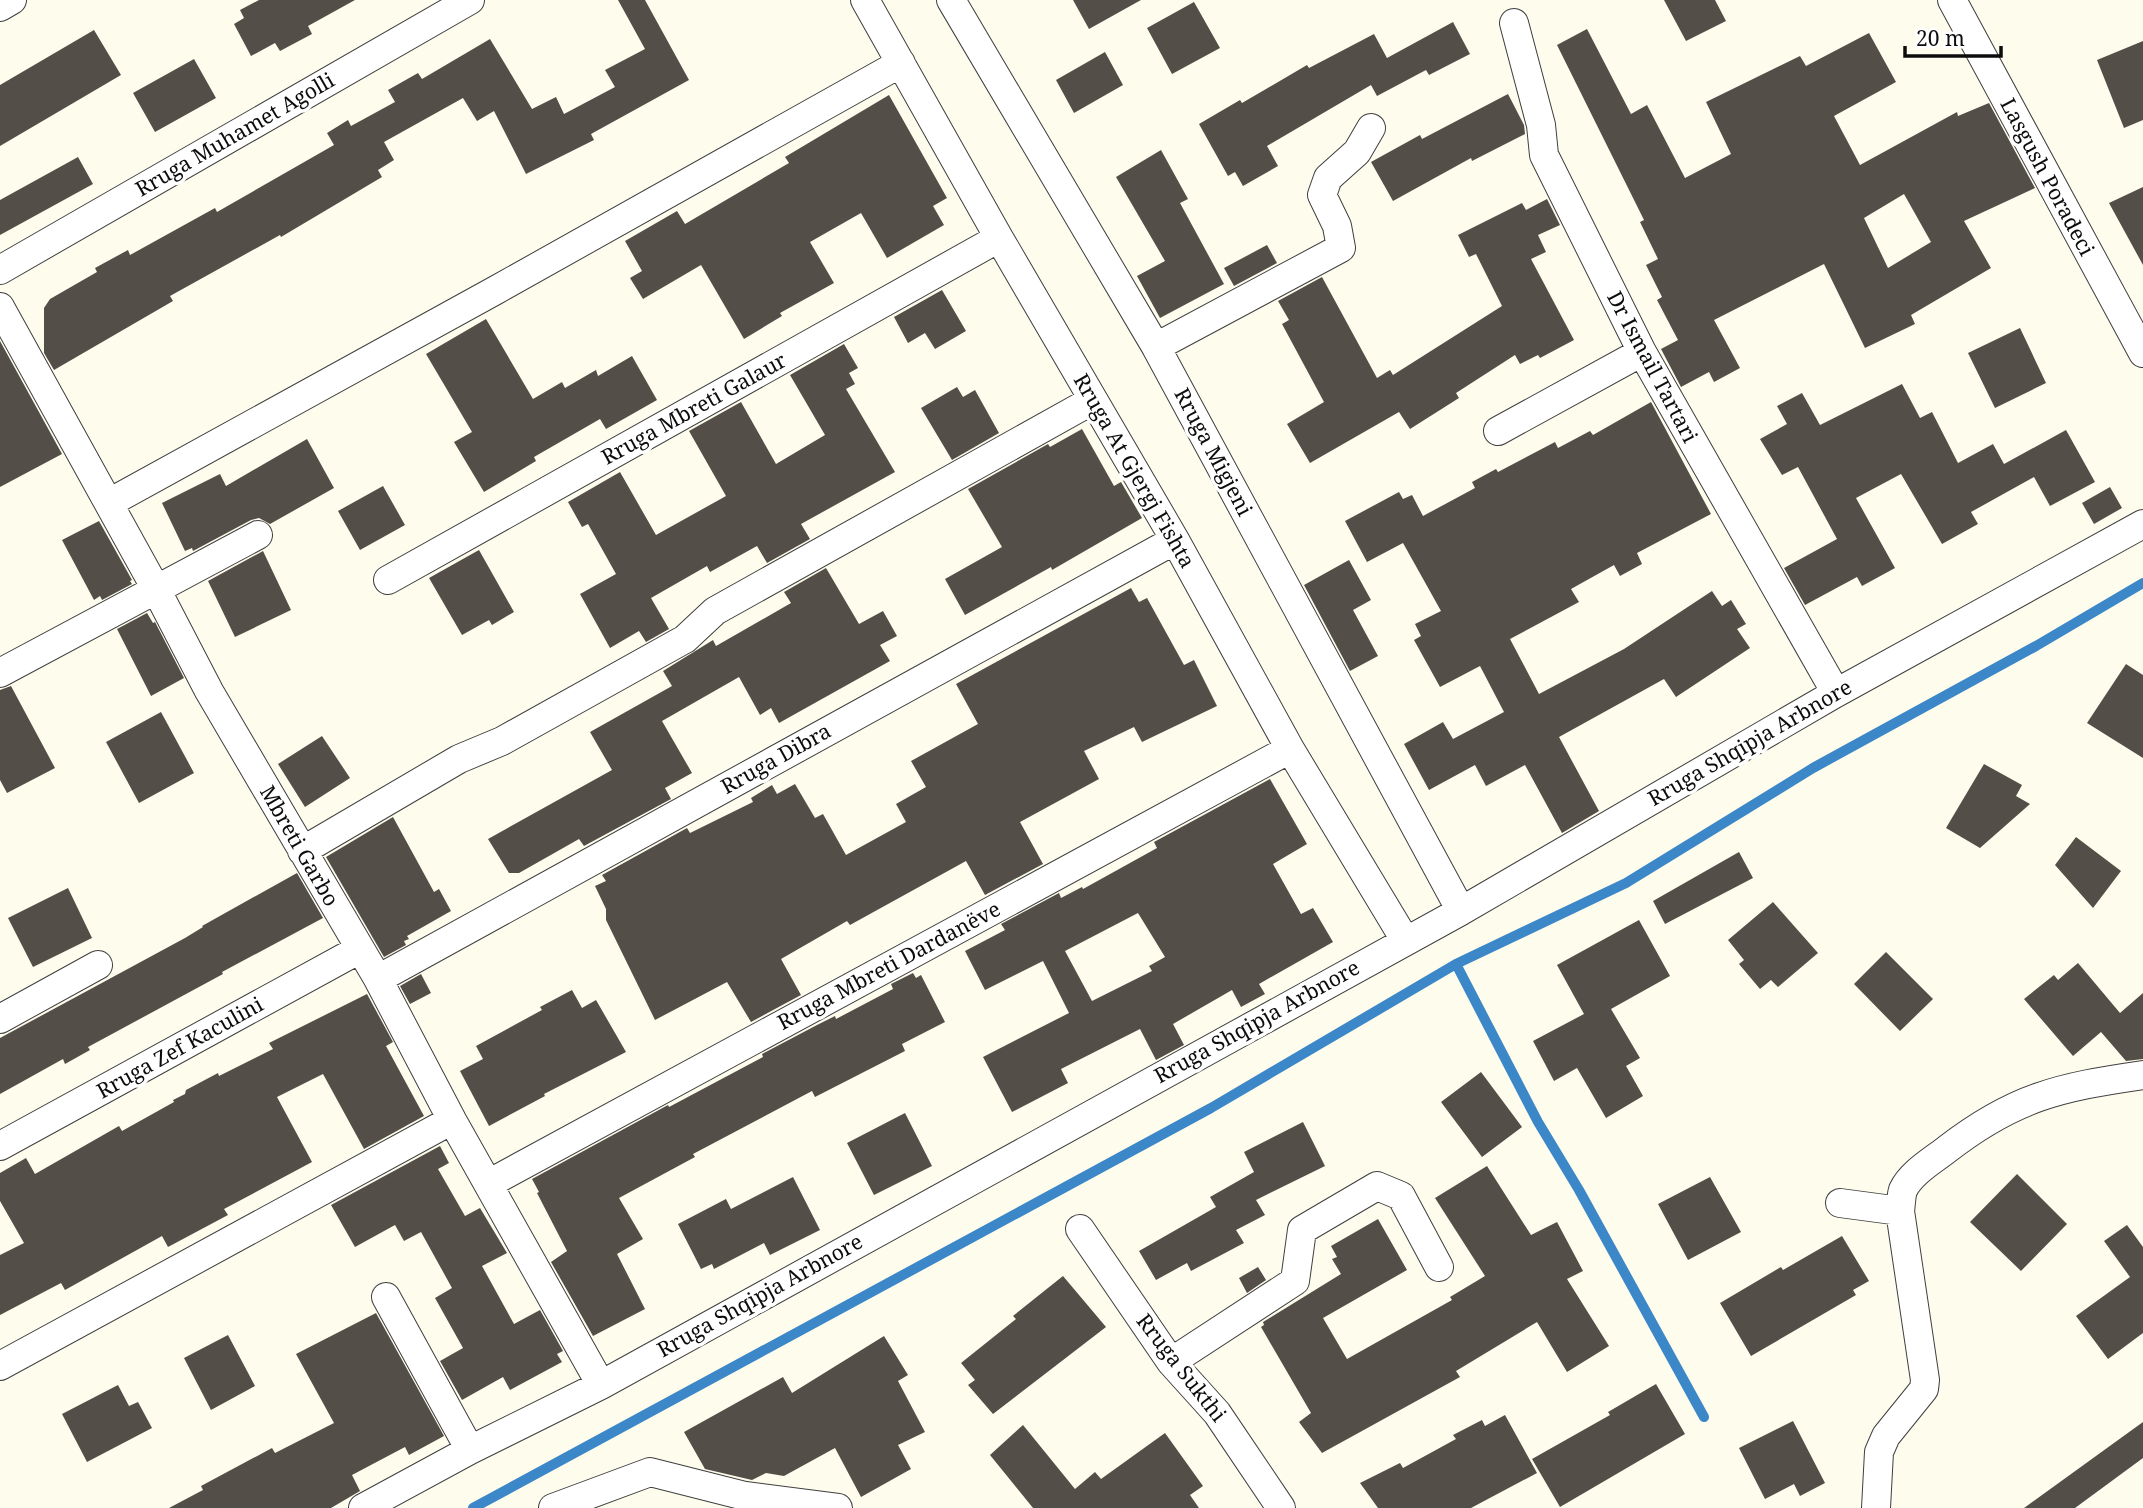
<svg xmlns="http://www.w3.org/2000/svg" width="2143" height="1508" font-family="'Noto Serif',serif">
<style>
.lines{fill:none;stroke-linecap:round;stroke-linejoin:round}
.stream{stroke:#3c87c8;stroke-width:10}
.building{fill:#544e49;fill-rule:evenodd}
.minor-casing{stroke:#3f3f3f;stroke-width:30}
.minor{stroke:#fff;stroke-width:28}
.labels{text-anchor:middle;stroke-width:7;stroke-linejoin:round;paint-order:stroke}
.street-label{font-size:21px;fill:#0c0c0c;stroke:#fff}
</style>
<rect width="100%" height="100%" fill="#fefcec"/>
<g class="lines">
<path class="stream" d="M1456,964L1538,1122L1579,1190L1704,1417
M473,1508L1211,1108L1456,964L1626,883L1813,768L2036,646L2143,583"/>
</g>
<path class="building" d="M259,0H355L308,26L312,34L280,51L275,43L251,56L234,24L244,18L240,10Z
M618,0H645L689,80L591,134L594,140L526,174L494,111L477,121L463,98L384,142L394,160L378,170L382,177L281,237L280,235L170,296L173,301L54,370L44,353V308L50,299L97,272L95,268L128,250L130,255L215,208L217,212L334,145L327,133L348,120L351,126L395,102L388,90L418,73L422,79L490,39L532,109L556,97L564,114L615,87L605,70L645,49Z
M1073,0H1141L1089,29Z
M1664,0H1715L1726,21L1686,41Z
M1194,2L1220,48L1172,74L1147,28Z
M1453,22L1470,54L1429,75L1426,70L1377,96L1371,85L1267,146L1278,166L1243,186L1235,172L1228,176L1199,124L1240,100L1242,103L1307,65L1309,68L1374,34L1387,58Z
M1587,29L1631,114L1647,105L1685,178L1731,154L1706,102L1800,56L1806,66L1869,33L1896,82L1834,116L1860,165L1957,112L1958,116L1989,103L2035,188L1964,221L1991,268L1911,315L1915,324L1865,348L1824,264L1714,320L1740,368L1714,382L1709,372L1681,387L1661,349L1678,340L1657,300L1662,297L1646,265L1658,259L1640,222L1644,220L1557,45ZM1904,194L1931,242L1888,268L1864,218Z
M94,30L121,75L0,146V85Z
M2143,41V120L2124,128L2097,60Z
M1105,52L1123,85L1074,113L1056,80Z
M194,59L216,98L155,132L133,93Z
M1508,94L1524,125L1525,134L1472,161L1471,158L1393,201L1371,162L1420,135L1422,139Z
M889,95L947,198L933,206L944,225L887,258L861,213L810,242L834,283L780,313L782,316L744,339L701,265L643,299L630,278L642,271L625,241L677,211L685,224L789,163L785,157Z
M1161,150L1188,199L1180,203L1224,284L1160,318L1137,276L1165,261L1116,177Z
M78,157L93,184L0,235V200Z
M2143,187V265L2109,203Z
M1547,199L1560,225L1538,235L1546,252L1531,259L1574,340L1540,358L1538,355L1520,364L1515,355L1456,393L1459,398L1410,429L1399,412L1310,463L1287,424L1324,402L1282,324L1289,320L1278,301L1322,277L1377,378L1390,370L1393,375L1502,306L1476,254L1469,257L1458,235L1522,203L1526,210Z
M1267,245L1277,263L1234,286L1224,268Z
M942,290L966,331L935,349L925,333L908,343L894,317Z
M486,319L533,399L562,382L565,388L596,370L598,376L632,356L657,400L606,429L600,419L534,457L536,461L484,492L454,442L472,432L426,354Z
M2020,328L2046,383L1995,408L1968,353Z
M0,341L62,454L0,487Z
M844,344L858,368L849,373L855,384L846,389L895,472L801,524L810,539L767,563L757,546L710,572L707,566L651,598L669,629L646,642L639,631L610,648L580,594L616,574L588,524L582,527L568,502L620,472L656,535L726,496L689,431L741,402L776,464L825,435L790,375Z
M1902,384L1920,418L1932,412L1958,463L1993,444L2004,464L2066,430L2095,482L2050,506L2034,477L1971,512L1978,524L1942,544L1901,474L1856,498L1895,568L1862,586L1857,577L1805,605L1784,568L1837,539L1798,467L1782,475L1760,439L1787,424L1777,406L1802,393L1820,425Z
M957,387L963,397L975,390L999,433L952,460L921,408Z
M1651,402L1711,514L1637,553L1642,564L1620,576L1614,565L1571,589L1579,602L1510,639L1539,694L1624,649L1712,591L1722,606L1731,600L1746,624L1737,629L1750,648L1676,697L1664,679L1559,737L1599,811L1562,833L1525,765L1486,786L1475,765L1429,790L1404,744L1443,722L1453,739L1504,712L1480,666L1440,687L1414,640L1421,636L1415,624L1441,611L1403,543L1367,562L1345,521L1399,492L1403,499L1412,495L1423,516L1475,488L1472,482L1496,469L1498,472L1555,442L1558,448L1590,431L1593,435Z
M1082,429L1114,486L1121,482L1142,518L1052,570L1051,567L965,615L945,579L1002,547L968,489L1048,444L1050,447Z
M307,439L334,488L270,524L259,518L251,520L193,551L192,548L185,551L162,503L220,474L226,486Z
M383,486L405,525L360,550L338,511Z
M2110,487L2122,508L2094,524L2082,503Z
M99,521L132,580L130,581L132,584L102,600L100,596L94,600L62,540Z
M479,550L514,612L492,625L489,620L462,635L429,578Z
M263,551L291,610L235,637L208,581Z
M1349,560L1371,600L1353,610L1378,656L1350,671L1304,585Z
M826,568L859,624L883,611L897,636L880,645L890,661L779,723L771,708L760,715L739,677L662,721L692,773L665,788L671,799L584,846L579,839L519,873H509L488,839L612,770L590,732L672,686L663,671L713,640L716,646L791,603L784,592Z
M1131,588L1139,602L1147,598L1184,665L1194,660L1217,706L1142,742L1134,727L1084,751L1099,779L1020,822L1043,864L985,895L966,861L850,925L847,921L781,959L801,995L751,1022L727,982L655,1020L606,920V909L595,886L606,881L602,875L687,828L690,833L753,802L751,798L772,785L777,794L795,784L815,818L823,814L846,855L906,822L896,804L926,787L911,761L978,724L956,684Z
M147,613L153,623L155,622L184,678L151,696L117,629Z
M2126,664L2143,675V758L2087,723Z
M11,686L55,768L7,793L0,780V690Z
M161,712L194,773L139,803L106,742Z
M322,736L350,778L305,807L278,764Z
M1984,764L2022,785L2016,796L2030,804L1980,848L1946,828Z
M1270,779L1307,844L1273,864L1301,914L1313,908L1333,942L1259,984L1265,994L1241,1007L1232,990L1173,1024L1184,1045L1156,1060L1140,1029L1061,1069L1068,1083L1012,1112L983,1057L1069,1013L1043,961L985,990L965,951L1005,930L1001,924L1059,893L1061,898L1082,887L1083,889L1157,848L1154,842ZM1138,913L1165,957L1149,966L1152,971L1092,1001L1065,951Z
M393,817L434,892L439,889L451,911L407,936L409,939L404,941L406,945L384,957L326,857Z
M2076,837L2121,871L2093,908L2055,865Z
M1739,852L1753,878L1665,924L1653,901Z
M297,873L323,918L222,972L223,974L88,1047L90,1050L65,1064L63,1059L0,1094V1038L185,938L203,927L202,926Z
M68,888L92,938L33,967L8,918Z
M1773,902L1818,953L1778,987L1771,980L1760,989L1739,964L1744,960L1728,940Z
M1639,920L1670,976L1611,1009L1640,1058L1626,1066L1643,1096L1606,1118L1577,1068L1554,1081L1533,1041L1584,1014L1557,965Z
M1886,952L1933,999L1900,1031L1854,984Z
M2078,963L2120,1013L2143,993V1059L2126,1061L2101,1032L2073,1056L2024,999L2054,975L2058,980Z
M913,973L916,978L921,975L945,1022L902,1044L905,1051L815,1097L812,1091L693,1154L695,1157L619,1198L643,1239L617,1254L645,1309L593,1336L551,1262L567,1251L537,1193L539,1192L532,1179L668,1105L669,1107L763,1057L762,1054L817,1025L835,1016L836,1019L893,989L891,984Z
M421,974L431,993L410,1004L400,986Z
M572,990L582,1008L596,1000L626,1052L544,1094L545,1096L489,1126L460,1071L483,1059L476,1046L542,1010L540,1007Z
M367,994L393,1042L386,1046L424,1116L364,1149L323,1074L277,1097L312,1162L224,1209L228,1215L168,1247L162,1236L65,1290L61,1283L0,1315V1255L24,1243L0,1201V1173L26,1158L35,1174L119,1126L122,1131L174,1102L173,1100L185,1094L186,1090L218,1073L219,1076L273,1049L269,1043Z
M1481,1072L1522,1127L1482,1157L1441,1102Z
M905,1113L932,1166L874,1195L847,1143Z
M1303,1122L1325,1166L1256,1200L1265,1215L1236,1230L1244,1243L1191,1271L1187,1263L1156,1280L1139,1251L1216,1207L1210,1197L1254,1172L1244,1152Z
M440,1146L449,1163L438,1169L465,1216L480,1208L507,1253L482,1266L514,1324L540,1310L563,1351L557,1354L562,1362L510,1390L503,1377L462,1400L440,1361L463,1348L435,1298L452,1288L421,1232L404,1241L395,1225L355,1247L331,1205Z
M1487,1166L1531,1235L1557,1222L1583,1271L1567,1279L1609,1346L1567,1372L1537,1322L1456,1371L1460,1377L1322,1453L1299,1422L1311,1413L1261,1327L1264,1325L1263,1322L1341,1274L1332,1259L1337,1257L1331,1246L1378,1219L1407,1270L1323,1318L1347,1359L1452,1300L1450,1297L1485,1276L1435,1198Z
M2017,1174L2067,1224L2021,1271L1970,1222Z
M793,1177L820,1230L770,1255L764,1243L714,1269L712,1264L701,1269L678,1224L726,1199L731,1209Z
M1710,1177L1741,1232L1688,1260L1658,1204Z
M2127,1225L2143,1247V1333L2108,1359L2076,1316L2130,1277L2104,1241Z
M1842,1236L1869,1281L1853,1290L1856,1295L1751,1356L1720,1303L1781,1267L1783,1270Z
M1258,1267L1266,1280L1247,1293L1239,1278Z
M1063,1276L1106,1327L993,1414L968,1385L975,1380L961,1363L1016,1319L1013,1316Z
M376,1313L444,1436L409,1455L405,1447L352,1475L360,1491L331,1508H169L203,1490L201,1486L272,1448L275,1453L334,1423L296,1354Z
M228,1335L255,1386L211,1410L184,1358Z
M884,1336L908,1375L898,1381L925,1432L898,1445L911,1469L861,1497L835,1448L784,1476L766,1473L752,1480L705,1469L684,1432L783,1377L792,1393Z
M1656,1384L1685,1434L1560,1507L1532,1459L1610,1415L1608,1412Z
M118,1385L129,1406L138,1402L152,1428L87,1462L62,1414Z
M1505,1415L1537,1473L1471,1508H1378L1360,1483L1400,1463L1403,1468L1456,1439L1453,1435L1482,1420L1485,1426Z
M1793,1421L1825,1483L1800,1496L1794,1484L1765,1499L1739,1448Z
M2143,1422V1458L2075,1508H2024Z
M1023,1425L1075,1489L1095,1472L1101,1479L1165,1433L1203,1486L1190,1495L1199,1508H1033L990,1455Z"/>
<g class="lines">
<g class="minor-casing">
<path id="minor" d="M865,0L999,238L1175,540L1290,749L1405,940
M951,0L1156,347L1461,911
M1952,0L2143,353
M0,7L12,0
M1514,23L1541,125L1544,155L1642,352L1836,693
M0,270L470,0
M0,307L156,589L209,691L378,979L452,1120L601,1385
M1156,347L1341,248L1337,226L1322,195L1328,178L1357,152L1371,128
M1498,431L1642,352
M109,503L496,290L901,63
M388,580L999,238
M0,673L258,535
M302,851L459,759L502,741L685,639L715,611L1093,400
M378,979L1175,540
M0,1019L98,965
M0,1146L360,949
M488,1184L1290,749
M1840,1203L1900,1211
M1080,1229L1171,1362L1217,1413L1281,1508
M386,1297L470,1450
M1171,1362L1295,1281L1302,1230L1377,1186L1401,1196L1439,1267
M0,1366L452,1120
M363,1508L470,1450L601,1385L1461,911L1836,693L2143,524
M553,1508L650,1472L745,1496L838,1508
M1876,1508L1879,1452L1886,1436L1924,1389L1925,1380L1900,1211C1901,1205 1901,1196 1903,1190C1911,1173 1932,1161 1946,1150C2014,1097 2060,1087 2143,1075"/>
</g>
<use href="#minor" class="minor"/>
</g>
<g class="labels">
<g class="street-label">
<text transform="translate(235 135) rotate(-30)" y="7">Rruga Muhamet Agolli</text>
<text transform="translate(2047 177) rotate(62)" y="7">Lasgush Poradeci</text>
<text transform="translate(1652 367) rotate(62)" y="7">Dr Ismail Tartari</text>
<text transform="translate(694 409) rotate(-29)" y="7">Rruga Mbreti Galaur</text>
<text transform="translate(1213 452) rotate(62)" y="7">Rruga Migjeni</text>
<text transform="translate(1134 471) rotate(60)" y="7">Rruga At Gjergj Fishta</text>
<text transform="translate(1750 743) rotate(-30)" y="7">Rruga Shqipja Arbnore</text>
<text transform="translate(776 759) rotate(-29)" y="7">Rruga Dibra</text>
<text transform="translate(299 846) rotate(60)" y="7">Mbreti Garbo</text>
<text transform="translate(889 966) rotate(-28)" y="7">Rruga Mbreti Dardanëve</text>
<text transform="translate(1257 1022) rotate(-29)" y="7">Rruga Shqipja Arbnore</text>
<text transform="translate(180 1048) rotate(-29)" y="7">Rruga Zef Kaculini</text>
<text transform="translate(760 1296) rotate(-29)" y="7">Rruga Shqipja Arbnore</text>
<text transform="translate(1181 1368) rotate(52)" y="7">Rruga Sukthi</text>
</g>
</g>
<path d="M1905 46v10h96v-10" fill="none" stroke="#0c0c0c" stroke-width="3.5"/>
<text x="1916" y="46" font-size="21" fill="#0c0c0c" stroke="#ffffff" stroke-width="5" paint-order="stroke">20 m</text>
</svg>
